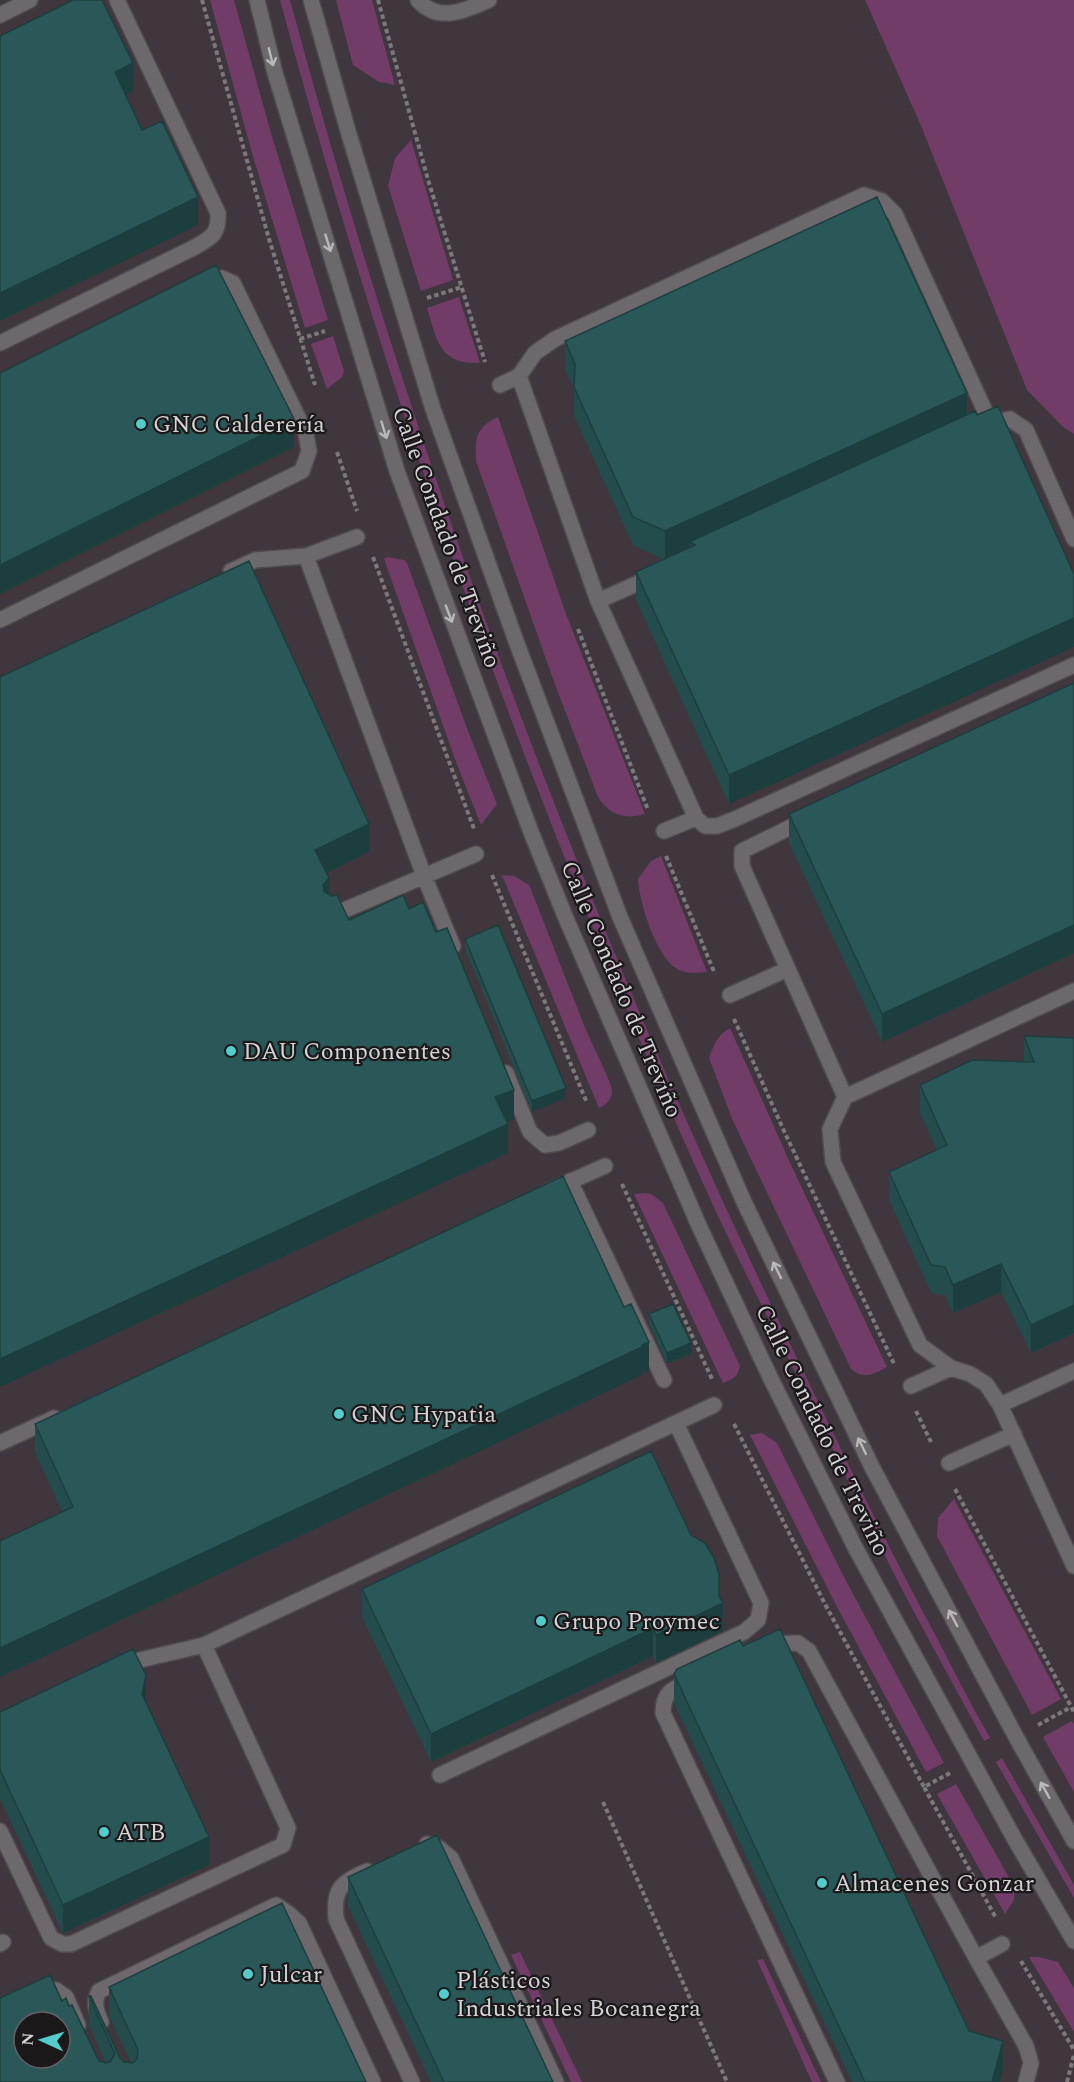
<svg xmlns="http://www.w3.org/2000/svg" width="1074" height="2082" font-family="Spectral,serif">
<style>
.built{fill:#40363d;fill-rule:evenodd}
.green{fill:#713c67}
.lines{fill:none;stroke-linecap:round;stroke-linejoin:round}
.lane-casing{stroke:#4f4b4e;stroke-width:18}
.street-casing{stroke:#4f4b4e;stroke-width:18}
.path{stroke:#7c797c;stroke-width:4;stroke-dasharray:4.5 3;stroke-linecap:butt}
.lane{stroke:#6d686c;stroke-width:15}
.street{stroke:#6d686c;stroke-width:15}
.wall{fill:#244c4c}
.shaded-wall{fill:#1d3e3e}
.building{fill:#2a5858;stroke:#1d3e3e;stroke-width:1.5;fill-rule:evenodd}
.oneway{stroke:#bab8ba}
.poi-dot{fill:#52cdcc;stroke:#1a1819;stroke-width:2}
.labels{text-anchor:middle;stroke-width:4.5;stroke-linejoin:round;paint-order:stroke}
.poi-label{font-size:24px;fill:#d4d2d4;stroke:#1a1819;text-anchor:start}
.street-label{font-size:24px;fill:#d4d2d4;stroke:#1a1819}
</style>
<rect width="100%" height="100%" fill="#332f32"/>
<path class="built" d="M0,0H865L921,126L1064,428L1074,434V2082H0ZM24,2022H60V2058H24Z"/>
<path class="green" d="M210,0H234L271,133L328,320L305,328L252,153Z
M280,0H290C419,477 592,941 810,1385C851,1470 892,1555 937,1638C954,1671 971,1705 990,1738L984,1741C953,1683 920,1625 890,1566C856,1498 824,1430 790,1362C762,1305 733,1250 707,1192C532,808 390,407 280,0Z
M336,0H372L395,85L379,82L353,65Z
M865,0H1074V434L1064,428L1027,390L921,126Z
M411,140L453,280L421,291L388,186L395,158Z
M459,297L480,363C439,365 437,340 427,308Z
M333,336L344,371L342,377L327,389L311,344Z
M498,417L566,614L645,814C625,820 609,815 598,797L553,679L476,461C475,438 476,427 498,417Z
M387,557L404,560L407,563L468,731L497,804L481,825L456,762L384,559Z
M661,856L707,972C698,973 687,974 679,970C657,960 639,902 638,879L651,861Z
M502,875L514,876L529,885C549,934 567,983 587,1032C591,1042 613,1085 612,1091C612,1100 606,1105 599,1108Z
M730,1028L791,1165L887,1367C874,1374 864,1380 851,1369L733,1121L709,1058C714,1045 717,1035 730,1028Z
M644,1193L651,1194L663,1203L740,1366C738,1377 733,1379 723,1383L634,1194Z
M762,1433L777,1443L845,1579L944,1763L926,1772L835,1603L750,1435Z
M954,1499L1061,1699L1032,1715L937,1536L938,1518Z
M1072,1721L1074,1724V1792L1043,1737Z
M1002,1758L1074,1885V1898L996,1762Z
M956,1784L1015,1888L1014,1900L1005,1914L937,1794Z
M520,1952L582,2082H571L511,1955Z
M1029,1957H1039L1058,1962L1074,1988V2032Z
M763,1959L821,2082H812L757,1960Z"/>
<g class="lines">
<g class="lane-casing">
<path id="lane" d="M418,0C438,23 465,11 489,0
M0,15L30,0
M0,343L193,248C211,238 219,235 218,213L117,0
M500,385L519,376
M986,424L1010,419L1026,430L1074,539
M357,537L306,556L424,876L453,946
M231,571L255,560L306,556
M654,576L598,601L696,818L705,826H717L735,819L1074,665
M598,601L519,376L535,353L555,339L864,195L882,201L895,214L990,422
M0,620L302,471L309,451L306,434L233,283L222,278L205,280
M805,820L742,851V866L845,1097
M664,831L696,818
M333,915L476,854
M730,995L788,969
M506,1073L530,1132L545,1145L559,1143L588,1130
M570,1181L664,1380
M547,1192L605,1166
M1074,1371L1000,1405L1074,1566
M911,1386L951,1368
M1000,1405L986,1384L970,1374L951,1368L920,1345L833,1162L830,1129L845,1097L1074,991
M0,1443L54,1418
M949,1463L1014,1434
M767,1644L798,1643L809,1651L976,1958L1026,2046L1031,2063L1026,2082
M120,1669L140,1660L204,1645
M691,1680C673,1689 663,1691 663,1713L837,2082
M440,1775L744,1632L758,1620L761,1603L676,1423
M0,1831L51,1938L62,1944H71L283,1845L288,1828L204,1645L714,1405
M427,1844L439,1848L451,1858L556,2082
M367,1871C340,1883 333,1889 336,1919L412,2082
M0,1944L3,1942
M976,1958L1002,1944
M39,1991L56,1990L66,1997L78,2025
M101,2022C96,2011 93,2002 99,1991L276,1905L288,1913L299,1923L373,2082"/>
</g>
<g class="street-casing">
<path id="street" d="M257,0L275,73L397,471L531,832L565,916L700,1228L771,1379L855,1547L1014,1838L1074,1941
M311,0L348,131L433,409L516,641L620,917L744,1202L872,1467L1016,1737L1074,1841"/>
</g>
<path class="path" d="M202,0L269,239L315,385
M378,0L429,183L485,362
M427,298L462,287
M300,339L325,331
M337,452L357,511
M373,557L474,829
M578,629L648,810
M666,856L715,974
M492,875L587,1103
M734,1019L784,1131L895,1366
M622,1184L712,1379
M916,1411L931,1442
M734,1424L826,1606L924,1787
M955,1489L1074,1712
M1038,1725L1071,1707
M950,1773L924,1787L996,1918
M603,1802L727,2082
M1021,1961L1074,2050
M1067,2082L1074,2055"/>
<use href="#lane" class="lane"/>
<use href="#street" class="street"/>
</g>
<path class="wall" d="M877,197L729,804L636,600V572L663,559L633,545L574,416V388L565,370V341Z
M1074,683V953L882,1042L789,843V814Z
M465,939L566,1098L532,1112L465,949Z
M1024,1036L1074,1038V1333L1031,1353L1001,1292L953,1313L945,1295L931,1293L889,1200V1172L937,1150L920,1113V1085L1024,1062Z
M649,1314L691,1354L667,1363L649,1324Z
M649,1371L642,1373V1375L62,1512L35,1452V1424Z
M362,1589L719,1596L723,1631L656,1663L653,1656L431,1762L362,1617Z
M743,1646L969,2031L1003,2069L1000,2082H852L674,1703V1674Z
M146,1703L209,1865L63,1933L0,1799V1712Z
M348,1877L553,2082H431L348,1906Z
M109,1987L366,2082H0L62,2001L99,2061L106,2063L89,2025V1996L120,2058L124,2062L131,2063L109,2015Z"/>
<path class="shaded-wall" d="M133,63V91L115,101V72Z
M198,197V225L0,321V293Z
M967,393V422L695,545L689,542V549L665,560V531Z
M294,419V447L0,594V565Z
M1074,618V647L729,804V775Z
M369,824V852L315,879V850Z
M329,878V906L323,913V885Z
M1074,925V953L882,1042V1014Z
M566,1088V1098L532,1112V1101Z
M514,1090V1119L495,1126V1097Z
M508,1124V1153L0,1387V1359Z
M1001,1264V1292L953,1313V1285Z
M1074,1305V1333L1031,1353V1325Z
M649,1342V1371L642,1373V1375L0,1677V1648Z
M691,1343V1354L667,1363V1353Z
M723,1603V1631L656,1663V1635Z
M653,1628V1656L431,1762V1734Z
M146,1675V1704L142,1694Z
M209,1837V1865L63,1933V1905Z
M1003,2041V2069L1000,2082H992Z"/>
<path class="building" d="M73,0H102L133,63L115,72L142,130L162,121L198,197L0,293V36Z
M877,197L967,393L665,531L633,517L574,387L575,364L565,341Z
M216,265L294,419L0,565V373Z
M998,406L1074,574V618L729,775L636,572L695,545L689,542L975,411L977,415Z
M249,561L369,824L315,850L329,878L323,885L324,891L331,896L337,895L349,920L403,895L409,909L423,902L436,932L447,928L514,1090L495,1097L508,1124L0,1359V677Z
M1074,683V925L882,1014L789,814Z
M498,925L566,1088L532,1101L465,939Z
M1024,1036L1074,1038V1305L1031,1325L1001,1264L953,1285L945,1267L931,1265L889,1172L947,1145L920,1085L972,1060L1034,1062Z
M563,1176L624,1307L631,1304L649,1342L642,1345V1347L0,1648V1541L73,1507L35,1424Z
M673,1304L691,1343L667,1353L649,1314Z
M651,1451L691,1535L705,1543L714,1558L719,1574V1596L723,1603L656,1635L653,1628L431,1734L362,1589Z
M780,1629L969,2031L1003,2041L992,2082H865L674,1674L677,1669L740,1640L743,1646Z
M133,1649L146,1675L142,1694L209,1837L63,1905L0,1770V1712Z
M437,1835L553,2082H444L348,1877Z
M282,1903L366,2082H0V1998L50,1975L62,2001L66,1998L69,2006L72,2005L99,2061L105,2063L110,2062L115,2054L89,1996H91L120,2058L124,2062L133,2063L137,2059L138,2050L109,1987ZM24,2022H60V2058H24Z"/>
<defs><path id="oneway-shaft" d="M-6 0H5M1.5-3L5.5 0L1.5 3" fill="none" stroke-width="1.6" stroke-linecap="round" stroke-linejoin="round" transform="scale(1.5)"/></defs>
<g class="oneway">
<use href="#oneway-shaft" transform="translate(271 57) rotate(76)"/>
<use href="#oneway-shaft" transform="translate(328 243) rotate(73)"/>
<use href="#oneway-shaft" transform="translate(384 430) rotate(73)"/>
<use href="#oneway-shaft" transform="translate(449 614) rotate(69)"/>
<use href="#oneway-shaft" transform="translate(777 1270) rotate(-116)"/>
<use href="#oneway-shaft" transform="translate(862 1446) rotate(-116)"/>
<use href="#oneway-shaft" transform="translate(953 1618) rotate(-118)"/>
<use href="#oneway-shaft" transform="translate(1045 1790) rotate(-119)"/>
</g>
<g class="poi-dot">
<circle cx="141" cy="424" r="6"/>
<circle cx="231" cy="1051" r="6"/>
<circle cx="339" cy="1414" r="6"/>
<circle cx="541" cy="1621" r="6"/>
<circle cx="104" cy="1832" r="6"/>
<circle cx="822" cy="1883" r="6"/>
<circle cx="248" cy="1974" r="6"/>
<circle cx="444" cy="1994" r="6"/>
</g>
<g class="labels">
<g class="poi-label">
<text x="153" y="432">GNC Calderería</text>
<text x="243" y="1059">DAU Componentes</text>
<text x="351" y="1422">GNC Hypatia</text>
<text x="553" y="1629">Grupo Proymec</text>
<text x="116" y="1840">ATB</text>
<text x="834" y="1891">Almacenes Gonzar</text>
<text x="260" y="1982">Julcar</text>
<text x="456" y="1988">Plásticos<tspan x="456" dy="28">Industriales Bocanegra</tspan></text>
</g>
<g class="street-label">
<text transform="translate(447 537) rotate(70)" y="8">Calle Condado de Treviño</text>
<text transform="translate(622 989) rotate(67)" y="8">Calle Condado de Treviño</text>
<text transform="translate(823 1430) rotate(64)" y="8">Calle Condado de Treviño</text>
</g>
</g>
<g transform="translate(42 2040) rotate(274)"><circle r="28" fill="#1a1819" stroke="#646264" stroke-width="1.5"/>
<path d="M0-4.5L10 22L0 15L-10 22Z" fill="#52cdcc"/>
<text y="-9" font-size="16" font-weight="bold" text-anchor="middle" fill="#d4d2d4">N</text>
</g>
</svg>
